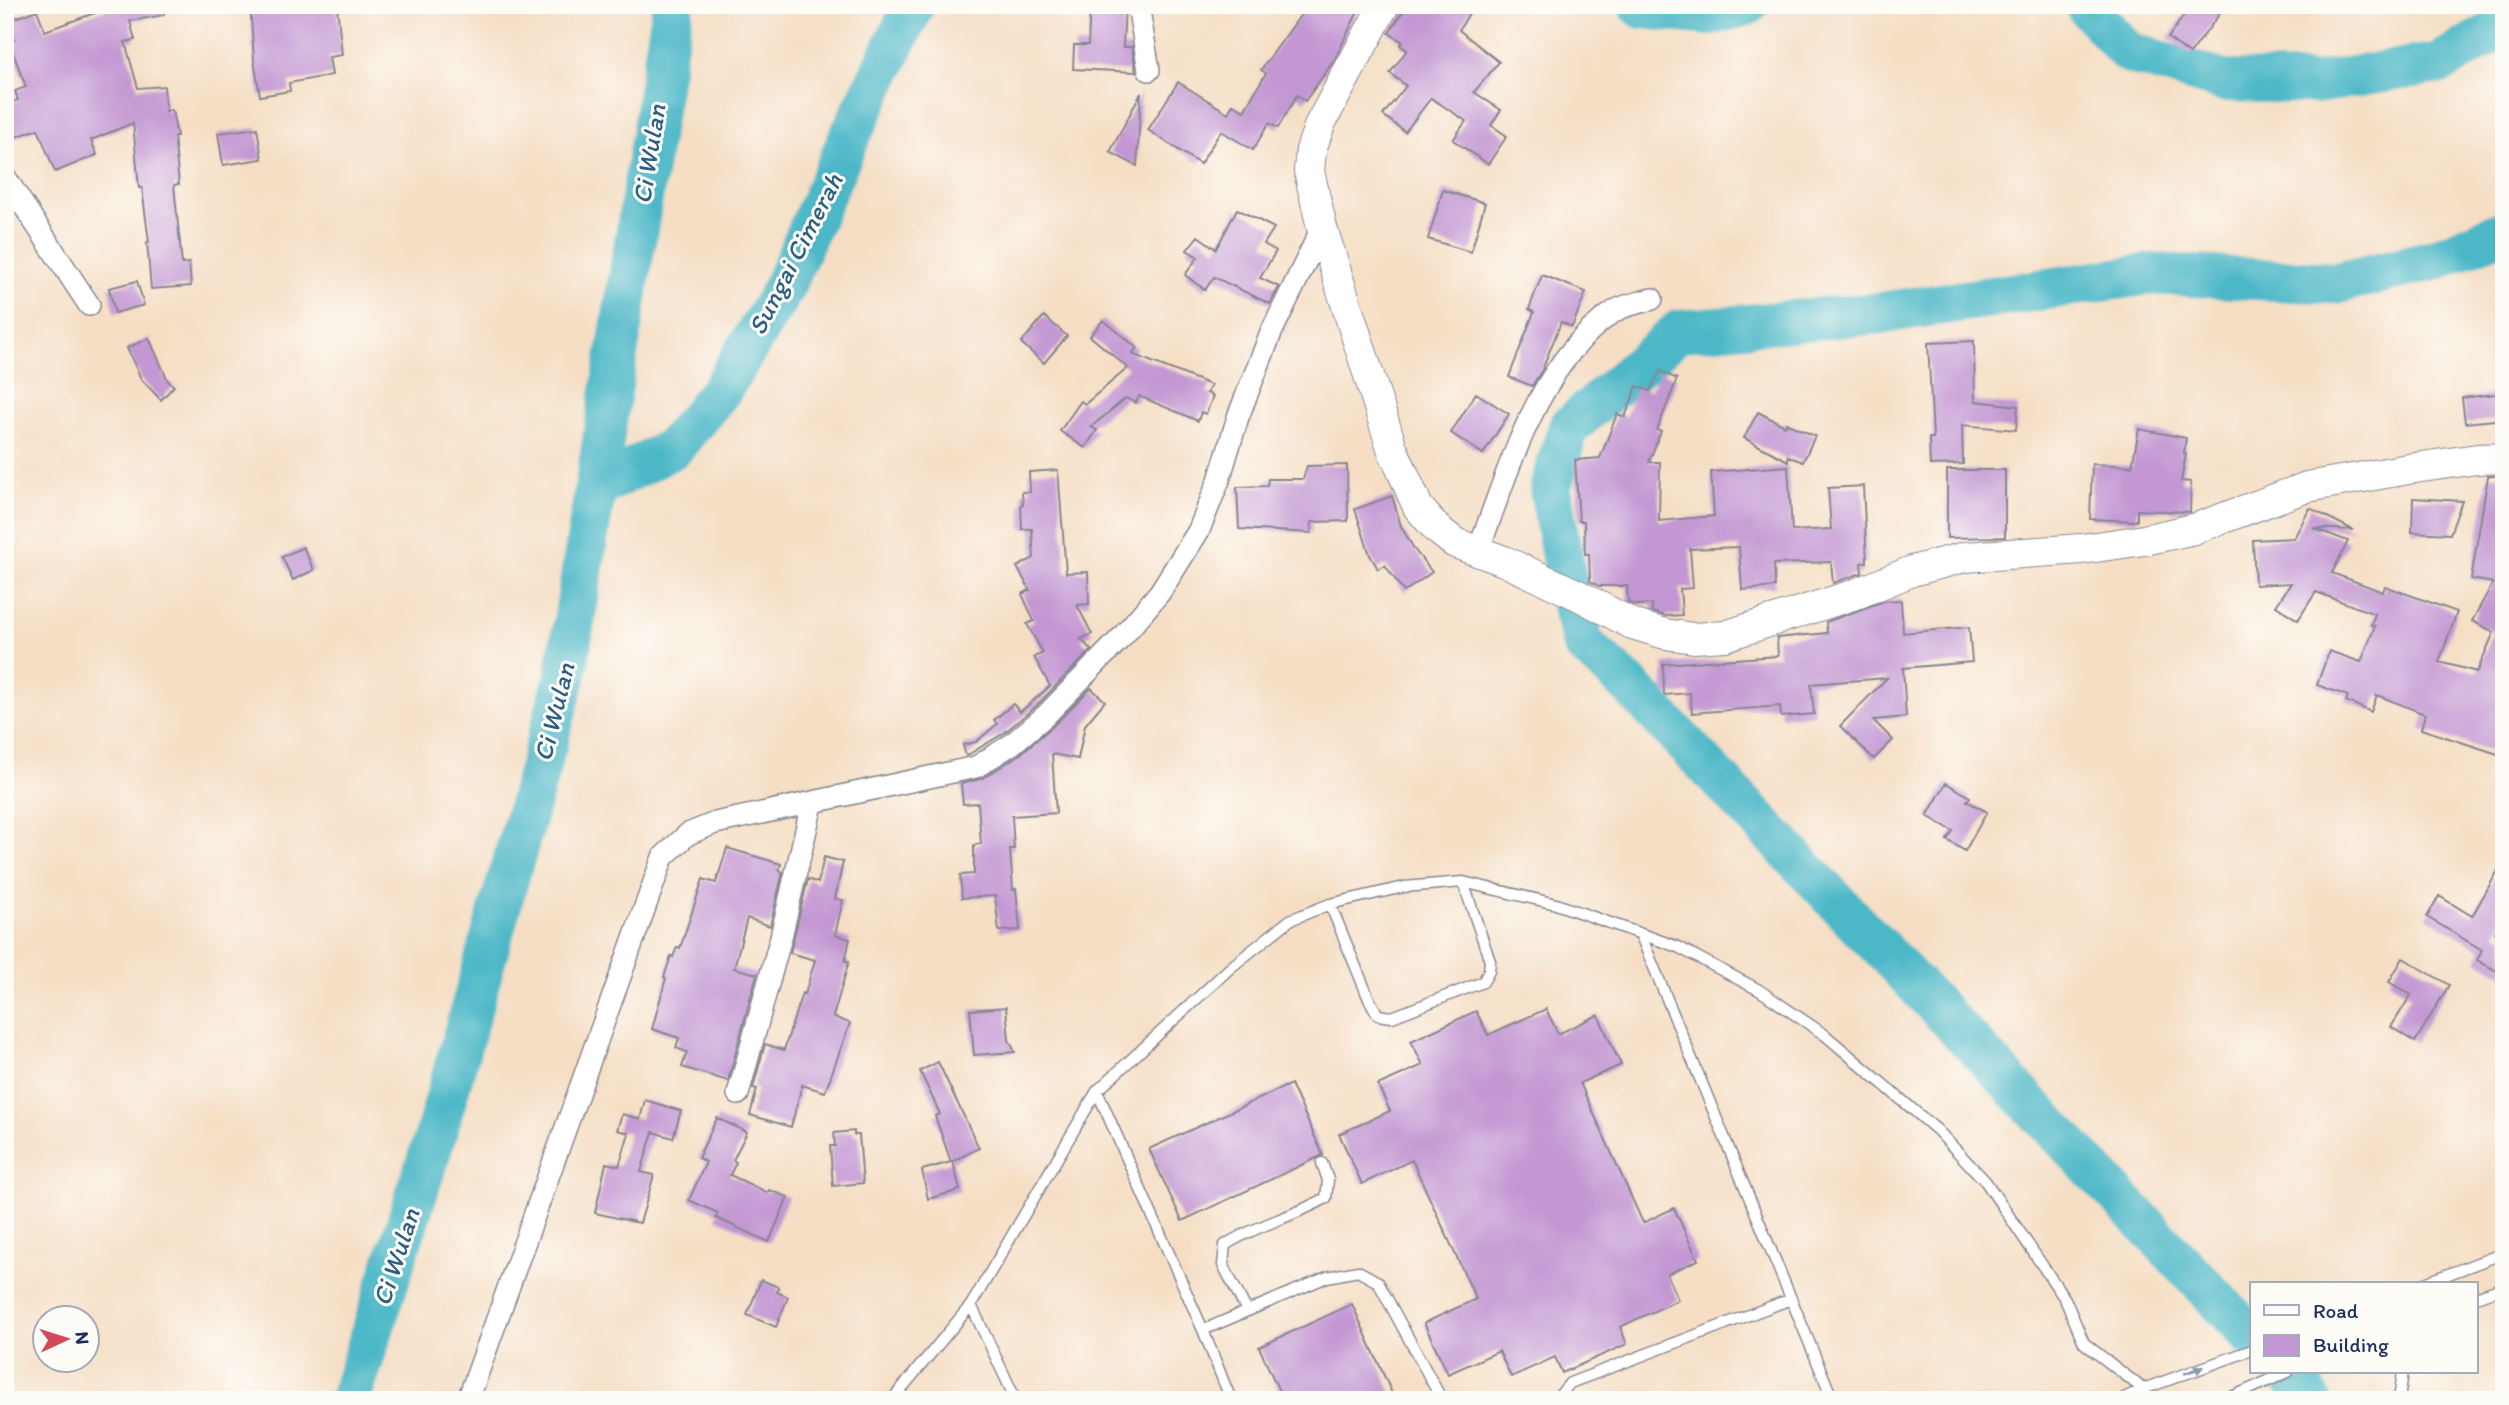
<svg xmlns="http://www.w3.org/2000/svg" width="2509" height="1405" font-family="Itim,sans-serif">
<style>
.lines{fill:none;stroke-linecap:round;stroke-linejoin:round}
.river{stroke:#4bb7c7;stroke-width:42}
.building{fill:#c397d3}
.service-casing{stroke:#888691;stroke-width:13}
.minor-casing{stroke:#888691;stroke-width:24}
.secondary-casing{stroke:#888691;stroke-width:32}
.service{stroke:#fff;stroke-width:10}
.minor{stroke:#fff;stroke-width:21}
.secondary{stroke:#fff;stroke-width:30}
.oneway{fill:#8d97ae}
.labels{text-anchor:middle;stroke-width:6;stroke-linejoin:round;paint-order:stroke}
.water-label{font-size:26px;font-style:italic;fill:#2c5f83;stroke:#fdfcf7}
</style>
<rect width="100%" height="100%" fill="#fdfcf7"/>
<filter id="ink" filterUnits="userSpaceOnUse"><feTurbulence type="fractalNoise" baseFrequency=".0143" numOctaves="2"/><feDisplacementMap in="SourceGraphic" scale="14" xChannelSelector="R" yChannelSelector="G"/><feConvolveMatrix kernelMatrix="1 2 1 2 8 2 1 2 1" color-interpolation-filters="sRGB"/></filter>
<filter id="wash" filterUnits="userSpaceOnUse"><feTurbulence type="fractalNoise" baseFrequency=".00686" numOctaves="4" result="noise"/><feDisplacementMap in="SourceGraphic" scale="28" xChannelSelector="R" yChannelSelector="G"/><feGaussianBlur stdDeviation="1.57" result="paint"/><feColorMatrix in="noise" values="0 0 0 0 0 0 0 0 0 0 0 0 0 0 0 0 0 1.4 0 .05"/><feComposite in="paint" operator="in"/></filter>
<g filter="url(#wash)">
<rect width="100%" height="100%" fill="#f5dec4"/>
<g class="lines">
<path class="river" d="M1639,5L1643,8L1710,15L1747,5
M2085,5L2127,52L2224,81L2315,83L2440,63L2504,26
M596,488L673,448L722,389L782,291L848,140L914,5
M2252,1336L1628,684L1583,644L1567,585L1550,488L1569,427L1679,331L1880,313L2151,274L2337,283L2434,260L2504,231
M2286,1372L2311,1400
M350,1400L435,1137L565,678L673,5"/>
</g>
<g id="blocks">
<path class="building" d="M106,5H163L164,15L130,21L135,40L125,42L138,88L164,86L166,111L172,110L177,136H174L179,184L174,185L182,264L189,263L191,286L151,289L147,242H149L142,188H139L133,123L91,140L97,155L55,172L38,129L5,141V105L18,100L15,91L26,87L9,42L14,40L7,21L37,10L45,31L106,9Z
M250,5H337L342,55L329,57L332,75L289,83L290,91L260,96L254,60Z
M1090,5H1125L1123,47H1132L1136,72L1073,69L1074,45H1088Z
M1308,5H1361L1335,59L1305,101L1297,95L1278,128L1269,123L1253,150L1221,131L1200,164L1148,130L1178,82L1228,113L1233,104L1244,111L1266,73L1261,70Z
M1407,5H1474L1459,30L1499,62L1474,92L1501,110L1491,125L1507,136L1488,164L1453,140L1466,121L1431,98L1405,132L1383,115L1406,86L1390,73L1407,50L1400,45L1403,42L1389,33Z
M2191,5H2226L2190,54L2168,38Z
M1141,93L1137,166L1110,152Z
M257,128L262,159L223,165L218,133Z
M1443,190L1485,203L1471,252L1428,239Z
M1237,209L1274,228L1264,244L1276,251L1260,278L1279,287L1270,304L1214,277L1205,290L1185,275L1198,257L1187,250L1198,236L1216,249Z
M1542,275L1586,292L1572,327L1561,322L1542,370L1532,386L1509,377L1534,312L1529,309Z
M137,281L144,305L115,313L109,288Z
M1044,316L1067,336L1044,363L1021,343Z
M1103,320L1137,348L1132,354L1211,385L1207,393L1213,396L1206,414L1201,412L1198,421L1139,396L1136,403L1126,398L1091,427L1097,430L1085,448L1060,431L1081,401L1085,404L1128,368L1090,336Z
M149,338L168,381L174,386L161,400L141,379L127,348Z
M1974,341L1975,401L2018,406L2016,430L1962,425L1963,464L1930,465L1929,438H1933L1928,343Z
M1660,371L1677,379L1657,430L1661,431L1649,462H1660L1659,521L1714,516L1711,472L1788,466L1792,531L1831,529L1828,488L1863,486L1867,562L1861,563L1862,573L1833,583L1831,562L1774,564L1775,587L1742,590L1739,547L1690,549L1693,588L1680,589L1682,615L1666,616L1652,612V604L1634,605L1628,602L1627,586H1599L1590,581L1589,554H1585L1584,521H1579L1575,460L1600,458L1617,414L1625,417L1637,386L1650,391Z
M1476,393L1509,414L1483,454L1451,433Z
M2504,393V419L2465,423L2462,398Z
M1758,412L1785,426L1786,423L1815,436L1803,462L1788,456V461L1744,438Z
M2139,429L2186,438L2184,453L2186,454L2181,481L2191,482L2190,512L2137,510V521L2090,519L2092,464L2132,466Z
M1347,465L1348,521L1312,522L1311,533L1239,529L1237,487L1267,486L1268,479H1303L1307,466Z
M1058,470L1066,573L1088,572L1089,604L1077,605L1092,634L1081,639L1091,650L1036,706L1004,733L966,756L963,745L976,742L997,724L994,720L1013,704L1020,712L1050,686L1034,657L1043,653L1027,624L1034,621L1022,594L1030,590L1017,567L1034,558L1032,529H1022L1021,505H1023L1022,492H1030L1029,472Z
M1947,470H2005V537L1947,538Z
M2488,476H2504V756L2421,729L2425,714L2377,695L2371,712L2346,701L2348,696L2317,685L2329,651L2361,662L2375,626L2371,625L2375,614L2316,592L2298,620L2276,606L2291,583L2255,585L2253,540L2294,538L2310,508L2353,530L2313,528L2348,541L2332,573L2383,592L2385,586L2457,612L2439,662L2477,672L2494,632L2472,621L2493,583L2471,579Z
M1392,496L1401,526L1414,549L1432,572L1404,592L1385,565L1378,569L1370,555L1355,509Z
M2413,498L2462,501L2450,534L2412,532Z
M303,547L314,570L293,580L282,557Z
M1901,600L1903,633L1969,627L1972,662L1903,668L1906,717L1873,720L1893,740L1874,759L1840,726L1887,678L1811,684L1814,714L1781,717L1780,706L1692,713L1690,693L1664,695L1663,664L1778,656L1777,638L1827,633L1826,622L1884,601Z
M1091,688L1105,701L1085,725L1078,759L1052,754L1056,813L1012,816L1014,849H1010L1013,890L1016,889L1020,930L999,931L995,896L962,898L960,875L974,874V845L981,844L978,803L963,804L961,784L983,778L1019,755L1054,725Z
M1946,783L1970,797L1967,801L1987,812L1965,851L1947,840L1953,831L1927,816Z
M727,848L781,864L779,870L783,872L770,926L747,918L734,968L757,974L728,1081L682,1067L687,1052L676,1048L679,1038L652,1029L666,978L664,977L671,956L673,957L677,947L680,948L703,879L716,883Z
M824,857L843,862L835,899L843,900L835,935L850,939L845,961H849L833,1017L850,1023L825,1092L802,1085L791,1127L750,1115L757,1089L753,1088L765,1044L784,1050L802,993L805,994L815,960L790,953L808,879L818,883Z
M2504,860V918L2495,933L2504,938V975L2477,960L2482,950L2427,917L2439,896L2472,916Z
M2403,958L2449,985L2415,1042L2391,1027L2411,995L2389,982Z
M1006,1007L1009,1040L1015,1052L974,1055L970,1010Z
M1546,1009L1558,1034L1598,1015L1621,1065L1580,1083L1643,1223L1674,1208L1698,1260L1667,1274L1678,1300L1620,1327L1627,1344L1562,1373L1555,1357L1511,1377L1499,1351L1448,1374L1424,1323L1476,1299L1412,1160L1362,1184L1339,1134L1390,1111L1378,1085L1423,1065L1411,1041L1476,1011L1488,1035Z
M938,1062L979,1148L951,1162H953L960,1190L928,1199L922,1170L951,1162L935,1116L940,1114L920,1071Z
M1291,1084L1323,1155L1182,1221L1149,1149Z
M645,1100L681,1111L673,1138L653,1132L641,1172L654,1175L640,1223L595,1213L606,1163L619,1166L629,1133L617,1130L622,1114L640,1119Z
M717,1118L747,1132L733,1160L736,1162L730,1175L768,1193L769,1190L788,1197L769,1242L716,1218L718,1213L689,1200L706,1162L698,1158Z
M854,1131V1135H859L863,1183L833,1186L830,1146H835L834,1133Z
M761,1280L779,1287L777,1292L788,1297L776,1327L747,1315Z
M1352,1304L1395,1400H1283L1259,1347Z"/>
</g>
</g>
<g filter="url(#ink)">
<use href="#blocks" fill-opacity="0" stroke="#888691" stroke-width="2"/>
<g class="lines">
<g class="service-casing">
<path id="service" d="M1330,904L1369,999L1378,1015L1392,1017L1483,982L1489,971L1490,961L1463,882
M1641,936L1833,1400
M1097,1091L1203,1330L1231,1400
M2422,1284L2504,1253
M2476,1297L2504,1287
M971,1305L1016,1400
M1247,1311L1223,1265L1225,1245C1256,1225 1293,1217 1326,1198L1328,1180L1322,1163
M1203,1330L1327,1277L1358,1271L1378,1282L1442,1400
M892,1400L971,1305L1097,1091L1230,968L1290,920L1330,904L1404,887L1463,882L1556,904L1678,947L1759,990L1825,1035L1937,1130L1986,1182L2065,1299L2084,1343L2143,1389L2148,1400
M1556,1400L1570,1383L1791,1299
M2120,1400L2143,1389L2252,1350
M2225,1400L2288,1372
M2399,1400L2403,1372"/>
</g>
<g class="minor-casing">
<path id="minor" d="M1138,5L1149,70
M5,177L89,305
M1478,551C1508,472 1538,363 1612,313C1622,305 1640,303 1652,299
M738,1094L781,937L812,804
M468,1400L663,857L688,834L715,823L976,767L1012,744L1045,716L1122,637L1160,592L1199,530L1219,480L1238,417L1271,333L1322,228"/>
</g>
<g class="secondary-casing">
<path id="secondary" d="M1384,5L1320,124L1311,150L1309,171L1322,228L1392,448L1418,507L1437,529L1455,543L1504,561L1578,595L1632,624L1665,634L1694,638L1725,636L1856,594L1912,571L1965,557L2082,549L2144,540L2194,529L2307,487L2408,469L2477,459L2504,458"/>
</g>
<use href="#service" class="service"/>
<use href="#minor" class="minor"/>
<use href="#secondary" class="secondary"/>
</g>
<defs><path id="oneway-solid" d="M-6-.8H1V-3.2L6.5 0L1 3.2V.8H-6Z" transform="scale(1.75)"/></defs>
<use class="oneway" href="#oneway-solid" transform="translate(2194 1370) rotate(-20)"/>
</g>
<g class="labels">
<g class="water-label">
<text transform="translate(649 154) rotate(-81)" y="9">Ci Wulan</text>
<text transform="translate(795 254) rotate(-63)" y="9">Sungai Cimerah</text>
<text transform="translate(554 712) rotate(-76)" y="9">Ci Wulan</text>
<text transform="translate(396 1257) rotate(-72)" y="9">Ci Wulan</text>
</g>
</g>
<rect width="2509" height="1405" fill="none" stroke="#fdfcf7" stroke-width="28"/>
<rect x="2250" y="1282" width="228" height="91" fill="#fdfcf7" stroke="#a3aaba" stroke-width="2"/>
<rect x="2264" y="1305" width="35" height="10" fill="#ffffff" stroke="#a3aaba" stroke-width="2"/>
<text x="2313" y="1318" font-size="21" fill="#1b2f5e">Road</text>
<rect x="2264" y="1335" width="35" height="21" fill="#c397d3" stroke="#a3aaba" stroke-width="2"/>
<text x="2313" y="1352" font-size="21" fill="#1b2f5e">Building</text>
<g transform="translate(66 1339) rotate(86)"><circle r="33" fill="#fdfcf7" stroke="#a3aaba" stroke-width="2"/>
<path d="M0-5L12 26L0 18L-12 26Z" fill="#d1495b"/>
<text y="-10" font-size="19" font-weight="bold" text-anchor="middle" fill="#1b2f5e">N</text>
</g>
</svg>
